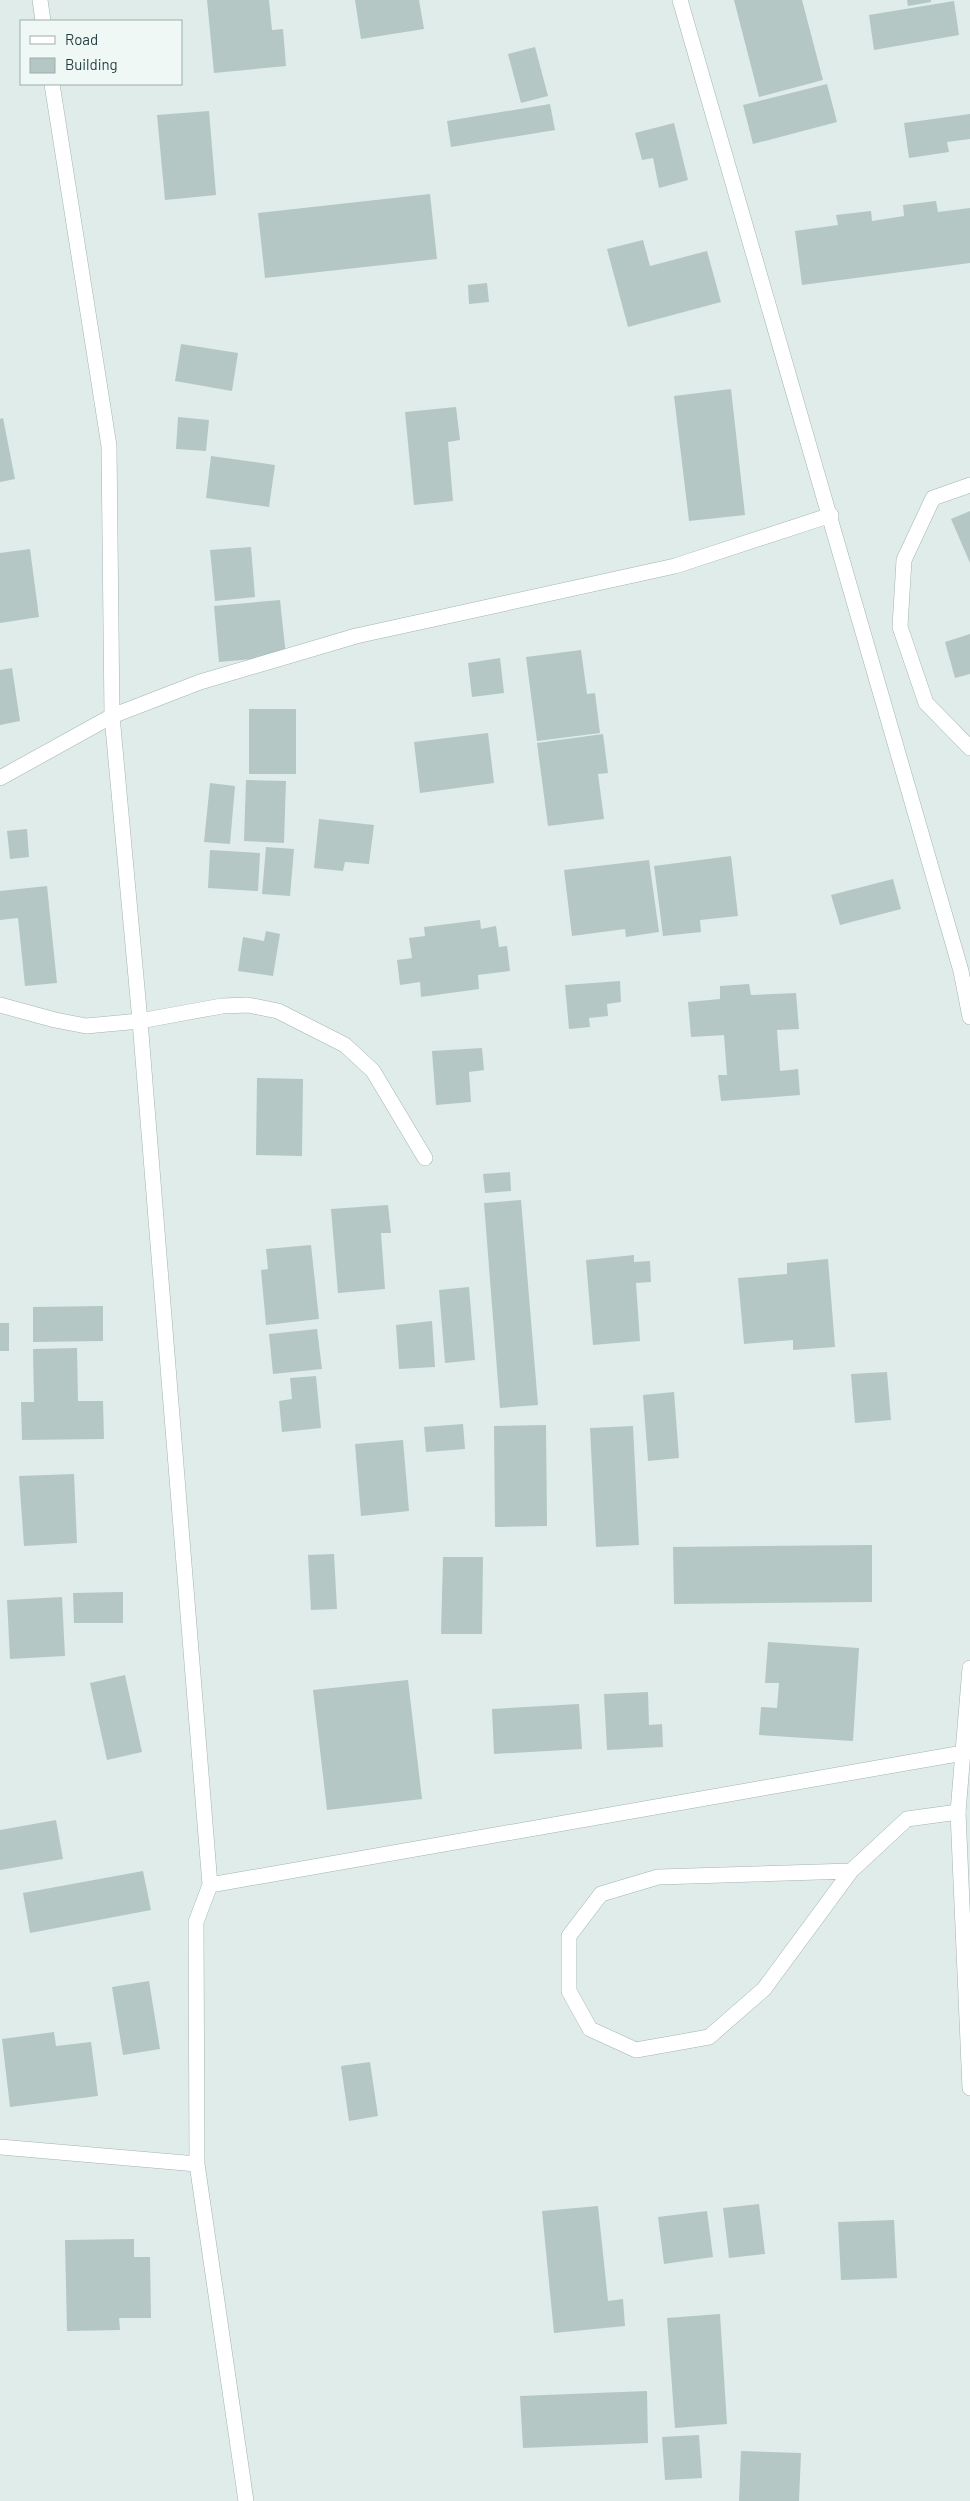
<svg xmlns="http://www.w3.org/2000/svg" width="970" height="2501" font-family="Barlow,sans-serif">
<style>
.building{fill:#b4c7c4}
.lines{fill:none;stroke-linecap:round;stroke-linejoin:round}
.lane-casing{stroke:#a2b4b3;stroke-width:16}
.street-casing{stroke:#a2b4b3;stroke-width:16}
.lane{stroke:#fff;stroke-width:15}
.street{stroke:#fff;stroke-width:15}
</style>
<rect width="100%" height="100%" fill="#dfecea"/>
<path class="building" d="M207,0H269L272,30L283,29L286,66L214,73Z
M355,0H419L424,29L361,39Z
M734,0H802L823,80L759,97Z
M907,0H931V2L908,6Z
M954,1L959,35L874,50L869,15Z
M535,47L548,96L521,103L508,54Z
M827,84L837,122L753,144L743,105Z
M550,104L555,130L451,147L447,121Z
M209,111L216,195L165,200L157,115Z
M970,114V139L947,142L949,152L909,158L904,123Z
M674,123L688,180L659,188L653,158L642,160L635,133Z
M430,194L437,259L265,278L258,213Z
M936,201L938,212L970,208V263L802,285L795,231L838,225L836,215L871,211L872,221L904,216L903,205Z
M643,240L650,266L707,251L721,302L628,327L607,249Z
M487,283L489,302L469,304L468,285Z
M181,344L238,353L232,391L175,381Z
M731,389L745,515L689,521L674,396Z
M456,407L460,440L448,442L453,501L414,505L405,412Z
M178,417L209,420L206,451L176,449Z
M3,418L15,479L0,482V419Z
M211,456L275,465L269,507L206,498Z
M970,511V563L951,519Z
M251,547L255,597L215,601L210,550Z
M30,549L39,617L0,623V553Z
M280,600L286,656L219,662L214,606Z
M970,634V674L955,678L945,642Z
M581,650L587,694L595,693L600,733L537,741L526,657Z
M500,658L504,693L472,697L468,663Z
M12,668L20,721L0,725V670Z
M249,709H296V774H249Z
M488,733L494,783L420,793L414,742Z
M603,734L608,773L598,774L604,819L548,826L537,743Z
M246,780L286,781L284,843L244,841Z
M210,783L235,786L230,844L204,842Z
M319,819L374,825L369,864L345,862L343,871L314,868Z
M27,829L29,857L10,859L7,831Z
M266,847L294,849L290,896L262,894Z
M210,850L260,853L258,891L208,888Z
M731,856L738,916L700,920L701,932L663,936L654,866Z
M649,860L659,932L626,937L625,929L572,936L564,870Z
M893,879L901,909L840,925L831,895Z
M47,886L57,983L25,986L18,918L0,920V891Z
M480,920L481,929L496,926L499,947L507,946L510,971L478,975L479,989L421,997L420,982L400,985L397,960L412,958L409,938L425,936L424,927Z
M266,931L280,934L273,976L238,971L243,937L264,941Z
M620,981L621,1002L607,1004L608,1016L589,1018L590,1027L569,1029L565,985Z
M749,984L751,995L796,993L799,1029L777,1030L780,1071L798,1069L800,1095L721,1101L718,1075H727L724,1035L691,1037L688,1002L720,999V986Z
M482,1048L484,1070L469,1072L471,1102L436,1105L432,1051Z
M257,1078L303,1079L302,1156L256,1155Z
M510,1172L511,1191L485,1193L483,1174Z
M521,1200L538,1405L500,1408L484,1203Z
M388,1205L391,1233H381L385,1289L338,1293L331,1209Z
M311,1245L319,1319L266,1325L261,1270L268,1269L266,1249Z
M634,1255V1262L650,1261L651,1282L636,1283L640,1341L593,1345L586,1260Z
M828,1259L835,1347L793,1350V1340L744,1344L738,1278L787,1274V1263Z
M469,1287L475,1360L445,1363L439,1290Z
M103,1306V1341L33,1342V1307Z
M432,1321L435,1367L399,1369L396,1325Z
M0,1323H9V1351H0Z
M317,1329L322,1369L273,1374L269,1334Z
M77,1348L78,1401H103L104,1439L22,1440L21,1402H34L33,1349Z
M887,1372L891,1420L855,1423L851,1374Z
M316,1376L321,1428L282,1432L279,1401L292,1399L290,1378Z
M674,1392L679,1458L648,1461L643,1395Z
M463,1424L465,1449L426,1452L424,1427Z
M546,1425L547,1526L495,1527L494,1426Z
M633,1426L639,1545L596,1547L590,1428Z
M403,1440L409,1511L361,1516L355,1444Z
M74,1474L77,1543L24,1546L19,1476Z
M872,1545V1602L674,1604L673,1547Z
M334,1554L337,1609L311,1610L308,1555Z
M443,1557H483L482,1634H441Z
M123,1592V1623H74L73,1593Z
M62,1597L65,1656L10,1659L7,1600Z
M768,1642L859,1648L853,1741L759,1735L761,1707L777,1708L779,1683H765Z
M125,1675L142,1752L107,1760L90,1683Z
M408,1680L422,1799L327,1810L313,1690Z
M648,1692L649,1725L662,1724L663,1747L607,1750L604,1694Z
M579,1704L582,1749L494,1754L492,1709Z
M56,1820L63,1859L0,1870V1830Z
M143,1871L151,1910L30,1933L23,1893Z
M149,1981L160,2049L123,2055L112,1987Z
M54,2032L56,2046L91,2042L98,2096L10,2107L2,2039Z
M370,2062L378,2116L349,2121L341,2066Z
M759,2204L765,2254L729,2258L723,2208Z
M598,2206L608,2301L623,2299L625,2326L554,2333L542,2211Z
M707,2211L713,2257L664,2264L658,2217Z
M894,2220L897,2278L841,2280L838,2222Z
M134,2239V2257H150L151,2318H119L120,2330L67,2331L65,2240Z
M720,2314L727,2424L675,2428L667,2318Z
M647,2391L648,2443L523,2448L520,2396Z
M699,2435L702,2478L665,2480L662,2437Z
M741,2451L801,2453L799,2501H739Z"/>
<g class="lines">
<g class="lane-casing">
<path id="lane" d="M970,485L933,498L904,560L900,627L926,703L970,748
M851,1871L658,1877L601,1894L569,1936V1991L590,2029L636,2050L709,2037L764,1989L851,1871L907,1819L958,1812"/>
</g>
<g class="street-casing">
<path id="street" d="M40,0L43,21
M680,0L961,971L970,1017
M52,84L109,446L112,716L140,1021L210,1885L196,1922L197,2164L246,2501
M0,778L112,716L200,682L356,636L675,566L831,515
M0,1005L55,1020L86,1026L140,1021L222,1006L248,1005L278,1011L345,1045L373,1071L425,1158
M970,1668L958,1812L970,2088
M210,1885L963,1753
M0,2147L197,2164"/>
</g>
<use href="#lane" class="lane"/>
<use href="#street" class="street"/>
</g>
<rect x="20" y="20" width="162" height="65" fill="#f0f8f6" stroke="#9cadac"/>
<rect x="30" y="36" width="25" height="8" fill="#ffffff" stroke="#9cadac"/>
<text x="65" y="45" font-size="15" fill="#1f3d3d">Road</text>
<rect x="30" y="58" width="25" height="15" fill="#b4c7c4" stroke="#9cadac"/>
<text x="65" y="70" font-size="15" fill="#1f3d3d">Building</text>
</svg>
